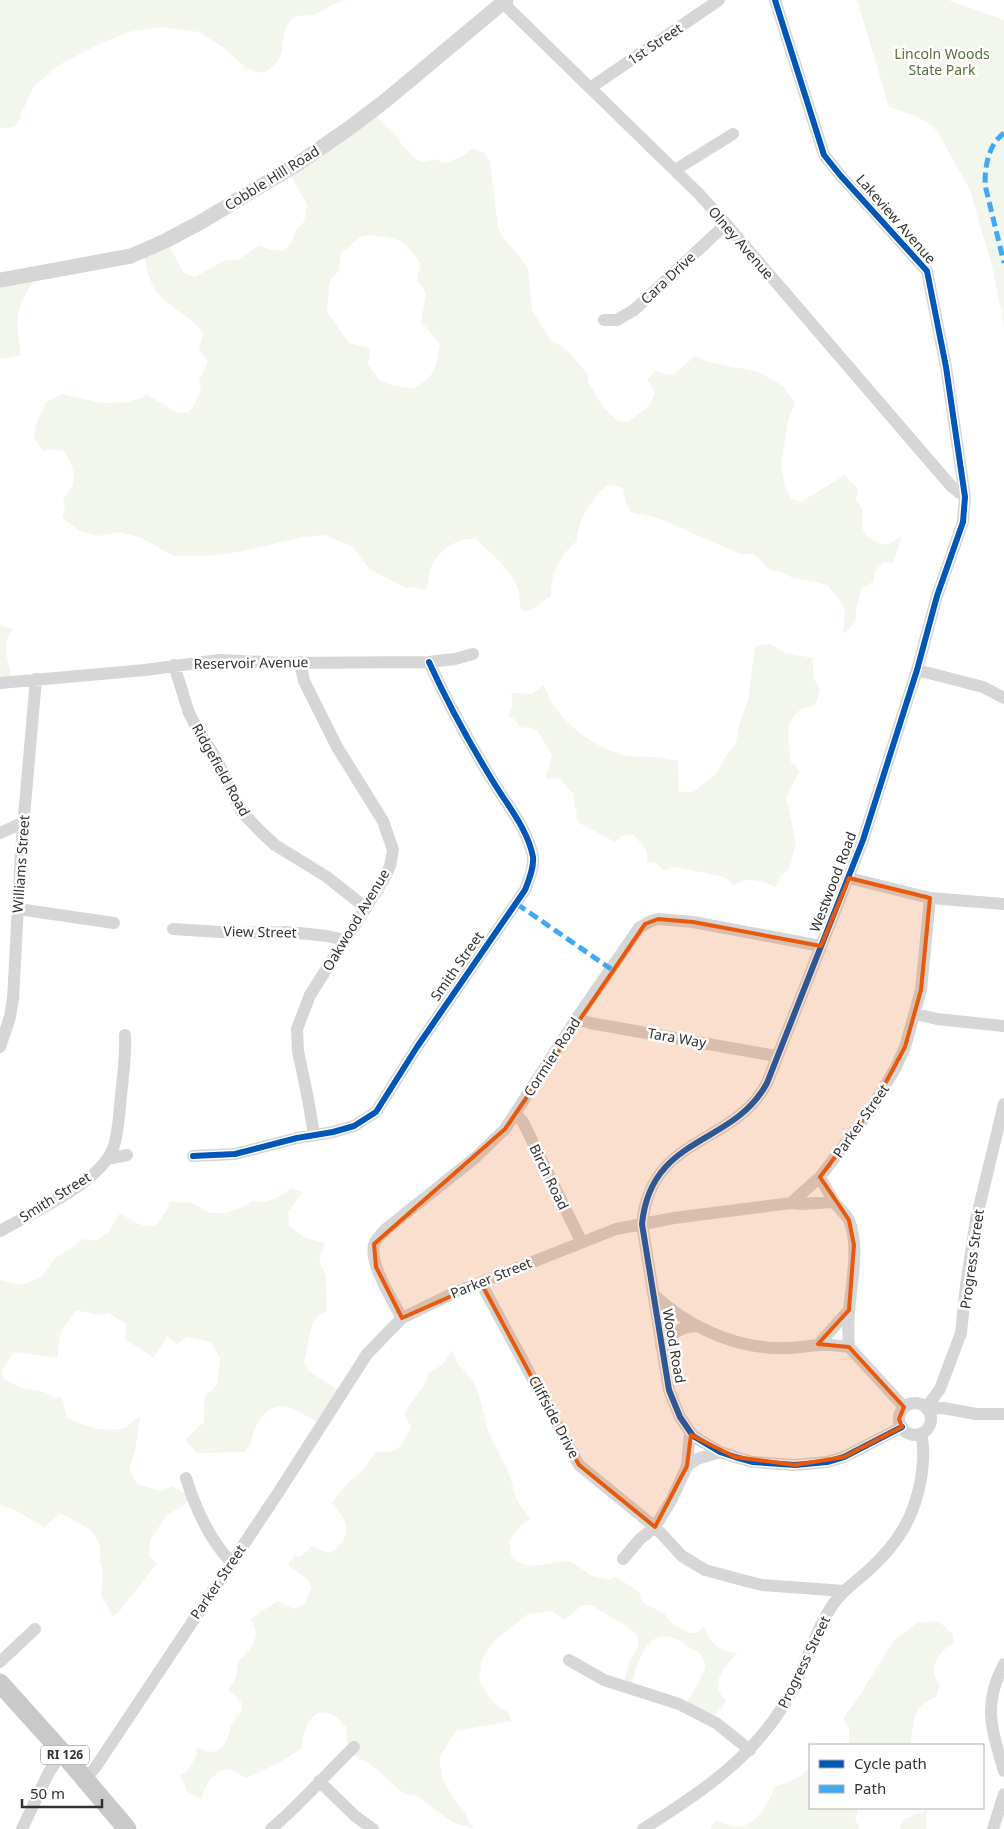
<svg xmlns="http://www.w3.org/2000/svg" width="1004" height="1829" font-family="'Noto Sans',sans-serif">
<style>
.green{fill:#f2f6ed;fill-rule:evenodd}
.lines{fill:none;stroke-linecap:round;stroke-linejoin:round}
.minor{stroke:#d6d6d6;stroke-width:12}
.tertiary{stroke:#d6d6d6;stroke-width:15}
.primary{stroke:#c9c9c9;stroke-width:19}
.quiet{stroke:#3fa9f5;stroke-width:5;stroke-dasharray:10 5;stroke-linecap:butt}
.cycleway-casing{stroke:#fff;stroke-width:9}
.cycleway{stroke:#0057b8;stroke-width:6}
.marked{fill:#e8590c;fill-opacity:0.2;stroke:#e8590c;stroke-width:4;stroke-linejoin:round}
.labels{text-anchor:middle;stroke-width:5;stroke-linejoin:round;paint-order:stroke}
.shield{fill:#fff;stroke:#707070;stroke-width:1}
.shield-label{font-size:12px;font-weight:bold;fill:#323232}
.street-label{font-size:14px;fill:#323232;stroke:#fff}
.park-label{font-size:14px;fill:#51723a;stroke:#fff}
</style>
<rect width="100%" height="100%" fill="#fff"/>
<path class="green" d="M0,0H350C334,2 331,6 318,13C309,19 298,11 290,21C276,39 292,60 262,73L246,68L224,48L199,32L160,27L129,32L101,43L59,65L34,86L21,114V118L14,127L0,128Z
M857,0H948L1004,20V326L992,266L970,190L937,131L926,122L913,115L889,107Z
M370,110L400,140L401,144C413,155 416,166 433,159L445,163L463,156L473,148L485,153L490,162L498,227L503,238L516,252L528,269L532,310L549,338L569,352L588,375V381L602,406L618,421L628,422L650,405L655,392L647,379L656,371L668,375L674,374L695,356L708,362L759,372L783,386L795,403L788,421L781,465L785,487L791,499L801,502L845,475L858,489L856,500L863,510C859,532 865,540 887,545L902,536L893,563L884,562L875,570L873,582L862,587L856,608V621L845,633H843L845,611L840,601L828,586L817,582L793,578L781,572L770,570L754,554H740L658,518L631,512L626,503L623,488L610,484C594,492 576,524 577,541C560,555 550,574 551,596L531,610L523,611L520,608C520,600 520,592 516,584C510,569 488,551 476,539C456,537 437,552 430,570C428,577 429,584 426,590L411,587L406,588L369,569L352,546L324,535L304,537L238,552L207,556H173L142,538L119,532L98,536L80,531L62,517L65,507L63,499C79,484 75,468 64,451L49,449L43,451L34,438L35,427L46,402L62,394L102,403L126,402L142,398L146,394L178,413L188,412L194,406L201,390L199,381L208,362L199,349L203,333C191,317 172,309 159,295C148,283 146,263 143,248L165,239L184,273L195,277L225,260H238L259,245L268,249L282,251L291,244L296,229L304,222L307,205L287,169ZM371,235C401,240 402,237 420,263L417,280L426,293L421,323L429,330L440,345C434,372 437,373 414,389L391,385L379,380L368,364L370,348L349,343L327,312L329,287L331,279L339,271L341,253L360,237Z
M0,277L34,279C30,288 24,295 21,304C14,321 19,338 21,355L3,359L0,358Z
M0,625L13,629C0,642 9,664 12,680L0,684Z
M770,644L786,653L813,658V677L820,689L815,706C811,707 804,707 800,710C782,721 790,747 791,763L795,765L799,772L786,797L796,842L789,870L781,875L776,887C761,881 749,876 734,885L725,877L675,867L664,870L656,863L647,862V851L633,834L621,836L615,842L581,824L577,820C578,812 573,805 574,795L559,778L545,779L552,755L537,730L528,727L520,728L514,719L508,716L513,705L511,693L532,694L544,685C555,720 593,748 627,756C635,757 643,756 651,757C660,757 669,759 678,761L679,792H693L716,774L726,756L736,743L739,725L748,700L755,646Z
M291,1188L303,1192L288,1212L289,1226L306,1238L325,1243L319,1258L326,1277L327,1310L318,1316L312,1325L304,1361L308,1370L339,1391L319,1423C293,1408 273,1392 255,1428C250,1439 254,1442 245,1452L197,1453L185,1440L204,1422V1397L217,1385L220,1357L211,1342L187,1337L177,1344L167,1336L154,1358L125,1339L126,1324L109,1313L97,1315L76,1310L61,1331L57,1358L16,1352L12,1354L2,1371L4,1379L21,1388L44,1392L55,1398L62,1397L67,1417C83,1426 104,1433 124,1428C129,1427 133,1420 140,1417L135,1451L129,1469L137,1484L160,1491L172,1486L191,1497L183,1506L167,1515L150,1540L149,1556L157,1563L118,1613L113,1616L101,1595L103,1572L100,1561V1545L91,1530L61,1513L44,1527L13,1509L0,1505V1280L22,1285L42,1276L55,1258L84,1239L96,1241L108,1233L120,1213C132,1220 142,1229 156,1225L168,1208L169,1202H191L210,1213H225L243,1207L252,1201C269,1204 278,1198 291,1188Z
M452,1350L457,1362L473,1382L478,1392L488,1431L509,1473L517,1501L530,1519L521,1525L509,1541L512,1558C533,1573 548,1561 570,1561L592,1576L611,1580L616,1577L639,1592L642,1602L665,1614L670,1622L689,1633H697L704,1627C709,1643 721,1652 738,1653C729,1661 714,1678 719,1691C720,1694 724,1698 726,1701L711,1721L687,1702C691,1694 707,1672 705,1664C704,1655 696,1651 690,1648C684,1644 679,1640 673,1638C645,1627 636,1669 631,1688L623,1685L628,1664L638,1647V1637L631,1629L591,1605H582L565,1620L552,1611L528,1614L495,1640L482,1659L479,1681L494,1703L509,1713L512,1721L456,1731L439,1758L443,1781L456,1802L466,1813L468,1821L476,1829L454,1823L415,1795L404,1794L372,1765L354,1756H349L346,1732L347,1728C342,1723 334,1714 328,1713C310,1707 302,1735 302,1748L279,1763L246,1778L230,1769L221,1770C211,1778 203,1786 202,1800L185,1790V1783L180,1776C190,1769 196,1760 197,1747C214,1756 223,1753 229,1733C230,1731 230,1727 231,1725C234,1718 244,1714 242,1705C240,1698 233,1694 228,1690L236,1677L238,1661C246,1655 257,1642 256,1632C255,1628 253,1623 251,1619L277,1601L294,1609L304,1604L312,1587L307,1579L290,1567L289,1563L295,1556H301L312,1546L329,1553C353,1539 350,1520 331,1503L351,1479L361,1473L377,1451C399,1456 402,1444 411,1427L404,1413L426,1382L428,1374L443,1364Z
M938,1621L952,1633L954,1643C944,1648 932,1661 934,1674C935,1677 938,1682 940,1685L936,1697C911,1707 915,1718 911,1742L913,1745H849V1727L843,1718L856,1701L894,1640L917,1623Z
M810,1766V1808H859L855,1819L860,1829H710L716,1820C723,1821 727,1826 734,1827C753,1829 771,1803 774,1787C788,1782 801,1779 810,1766Z
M927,1810L926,1829H899L904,1819Z"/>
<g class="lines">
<path class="minor" d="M775,0L824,155L840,175L927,271L946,367L965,497L963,522L937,596L917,670L863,840L767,1083C733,1147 651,1134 642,1224L669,1390L680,1417L693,1436L720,1452L735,1457L753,1462L795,1465L827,1462L844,1457L902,1427
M503,3L699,194L726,224L951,486L965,497
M590,88L719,0
M675,170L733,134
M604,320H617L634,310L726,224
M300,662L304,681L337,747L383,821L393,850L390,866L384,879L310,995L297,1029L298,1051L308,1099L314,1135
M174,665L189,713L199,732L216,758L241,811L261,832L275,845L327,877L366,908
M917,670L983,687L1004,698
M0,683L145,670L219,660L285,663L429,662L455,659L473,654
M0,833L24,822
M849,878L930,898L1004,904
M18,909L114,923
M173,929L236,933L289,932L327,936L345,940
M916,1014L937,1019L1004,1026
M577,1018L590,1023L776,1056
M0,1047L10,1017L13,999L21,851L36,679
M515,1113L523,1122L581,1241
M193,1156L235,1154L297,1138L333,1132L354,1126L376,1112L417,1047L525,890C529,880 534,868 533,857C528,830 508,806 494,783C470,744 448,704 429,662
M107,1159L127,1155
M820,1177L834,1202
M791,1203L800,1204L834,1202C839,1208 845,1213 849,1220C860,1246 851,1285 849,1312C848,1324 848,1336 849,1347
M0,1231C33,1212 98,1184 113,1149C119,1132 119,1113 121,1096C123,1075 126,1056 125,1035
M481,1283L579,1465L655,1527L682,1556L705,1570L746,1581L762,1585L844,1591
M653,1294C686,1325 731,1347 777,1348C791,1349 805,1346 819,1345C829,1344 839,1346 849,1347
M402,1318C393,1301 369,1264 374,1245C376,1239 381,1234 386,1229L476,1157L505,1129L577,1018L639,928L651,921L658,919L693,922L821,946
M818,1345L849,1310
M661,1346C672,1334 679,1327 696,1326
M849,1347L904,1407
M899 1419a16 16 0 1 1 32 0a16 16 0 1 1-32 0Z
M926,1408L940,1389L961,1333L966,1285L976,1220L1004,1104
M928,1409L943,1408L976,1414H1004
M687,1466L690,1433
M186,1478C195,1507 210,1540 231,1562
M623,1559L640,1539L655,1527L672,1499L687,1466L697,1459L720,1452
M569,1660L604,1680L679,1704L716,1723L750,1750
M0,1662L35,1629
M1004,1664C982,1705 992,1730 1004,1771
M85,1779L95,1768L280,1490L367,1354L402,1318L454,1293L616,1229L674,1218L791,1203L820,1177L872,1108L896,1067L905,1047L921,990L930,898
M319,1781L355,1816L373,1829
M22,1829L48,1774L62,1752
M271,1829C301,1804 326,1774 354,1747
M643,1829C701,1793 759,1754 791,1692C807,1663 815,1630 834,1603C844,1589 857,1581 870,1569C898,1543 914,1518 921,1479C923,1464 925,1449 921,1434
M993,1829L1004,1794"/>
<path class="tertiary" d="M0,280L131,256L167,240L201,222L299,163L348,129L385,101L506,0"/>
<path class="primary" d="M0,1683L62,1752L127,1829"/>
<path class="quiet" d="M1004,133C988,145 985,166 985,185L1004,263
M517,904L611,969"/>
<g class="cycleway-casing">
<path id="cycleway" d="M775,0L824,155L840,175L927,271L946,367L965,497L963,522L937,596L917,670L863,840L767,1083C733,1147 651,1134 642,1224L669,1390L680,1417L693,1436L720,1452L735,1457L753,1462L795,1465L827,1462L844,1457L902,1427
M193,1156L235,1154L297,1138L333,1132L354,1126L376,1112L417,1047L525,890C529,880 534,868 533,857C528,830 508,806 494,783C470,744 448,704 429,662"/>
</g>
<use href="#cycleway" class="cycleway"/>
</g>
<path class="marked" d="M849,878L930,898L921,990L905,1047L872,1108L820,1177L849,1220L854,1245L849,1310L818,1344L849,1347L904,1407L899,1419L902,1427L844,1457L795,1465L735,1457L691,1435L687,1466L655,1527L579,1465L481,1283L402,1318L376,1267L374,1244L505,1129L645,924L658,919L693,922L821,946Z"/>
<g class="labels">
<rect class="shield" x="41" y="1745.5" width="48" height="19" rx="4"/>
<g class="shield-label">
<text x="65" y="1759">RI 126</text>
</g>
<g class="street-label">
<text transform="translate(655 44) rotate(-34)" y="5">1st Street</text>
<text transform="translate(272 178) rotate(-32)" y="5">Cobble Hill Road</text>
<text transform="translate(896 219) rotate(49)" y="5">Lakeview Avenue</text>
<text transform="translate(741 243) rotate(49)" y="5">Olney Avenue</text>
<text transform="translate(668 278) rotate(-43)" y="5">Cara Drive</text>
<text transform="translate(251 663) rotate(-1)" y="5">Reservoir Avenue</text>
<text transform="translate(221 770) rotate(61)" y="5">Ridgefield Road</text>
<text transform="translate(21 864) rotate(-86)" y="5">Williams Street</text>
<text transform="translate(833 882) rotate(-69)" y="5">Westwood Road</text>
<text transform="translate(356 920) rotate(-59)" y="5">Oakwood Avenue</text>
<text transform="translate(260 932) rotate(1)" y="5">View Street</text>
<text transform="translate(457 966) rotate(-55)" y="5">Smith Street</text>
<text transform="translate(677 1038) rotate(10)" y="5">Tara Way</text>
<text transform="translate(552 1057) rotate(-57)" y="5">Cormier Road</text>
<text transform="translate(861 1121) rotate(-55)" y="5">Parker Street</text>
<text transform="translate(549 1177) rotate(64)" y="5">Birch Road</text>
<text transform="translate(55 1197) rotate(-32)" y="5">Smith Street</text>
<text transform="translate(972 1259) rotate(-82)" y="5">Progress Street</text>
<text transform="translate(491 1278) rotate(-22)" y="5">Parker Street</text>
<text transform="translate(674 1346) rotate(80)" y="5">Wood Road</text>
<text transform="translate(554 1417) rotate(62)" y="5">Cliffside Drive</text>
<text transform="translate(218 1582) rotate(-56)" y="5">Parker Street</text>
<text transform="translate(804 1662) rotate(-64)" y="5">Progress Street</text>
</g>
<g class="park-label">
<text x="942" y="59">Lincoln Woods<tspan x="942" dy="16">State Park</tspan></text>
</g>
</g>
<rect x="809" y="1744" width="175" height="65" fill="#ffffff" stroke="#adadad"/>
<rect x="819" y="1760" width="25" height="8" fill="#0057b8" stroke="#adadad"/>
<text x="854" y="1769" font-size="15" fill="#323232">Cycle path</text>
<rect x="819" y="1785" width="25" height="8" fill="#3fa9f5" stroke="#adadad"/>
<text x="854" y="1794" font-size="15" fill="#323232">Path</text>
<path d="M22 1799v8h80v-8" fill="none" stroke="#323232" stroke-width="2.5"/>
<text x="30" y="1799" font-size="15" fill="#323232" stroke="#ffffff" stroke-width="4" paint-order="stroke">50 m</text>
</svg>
